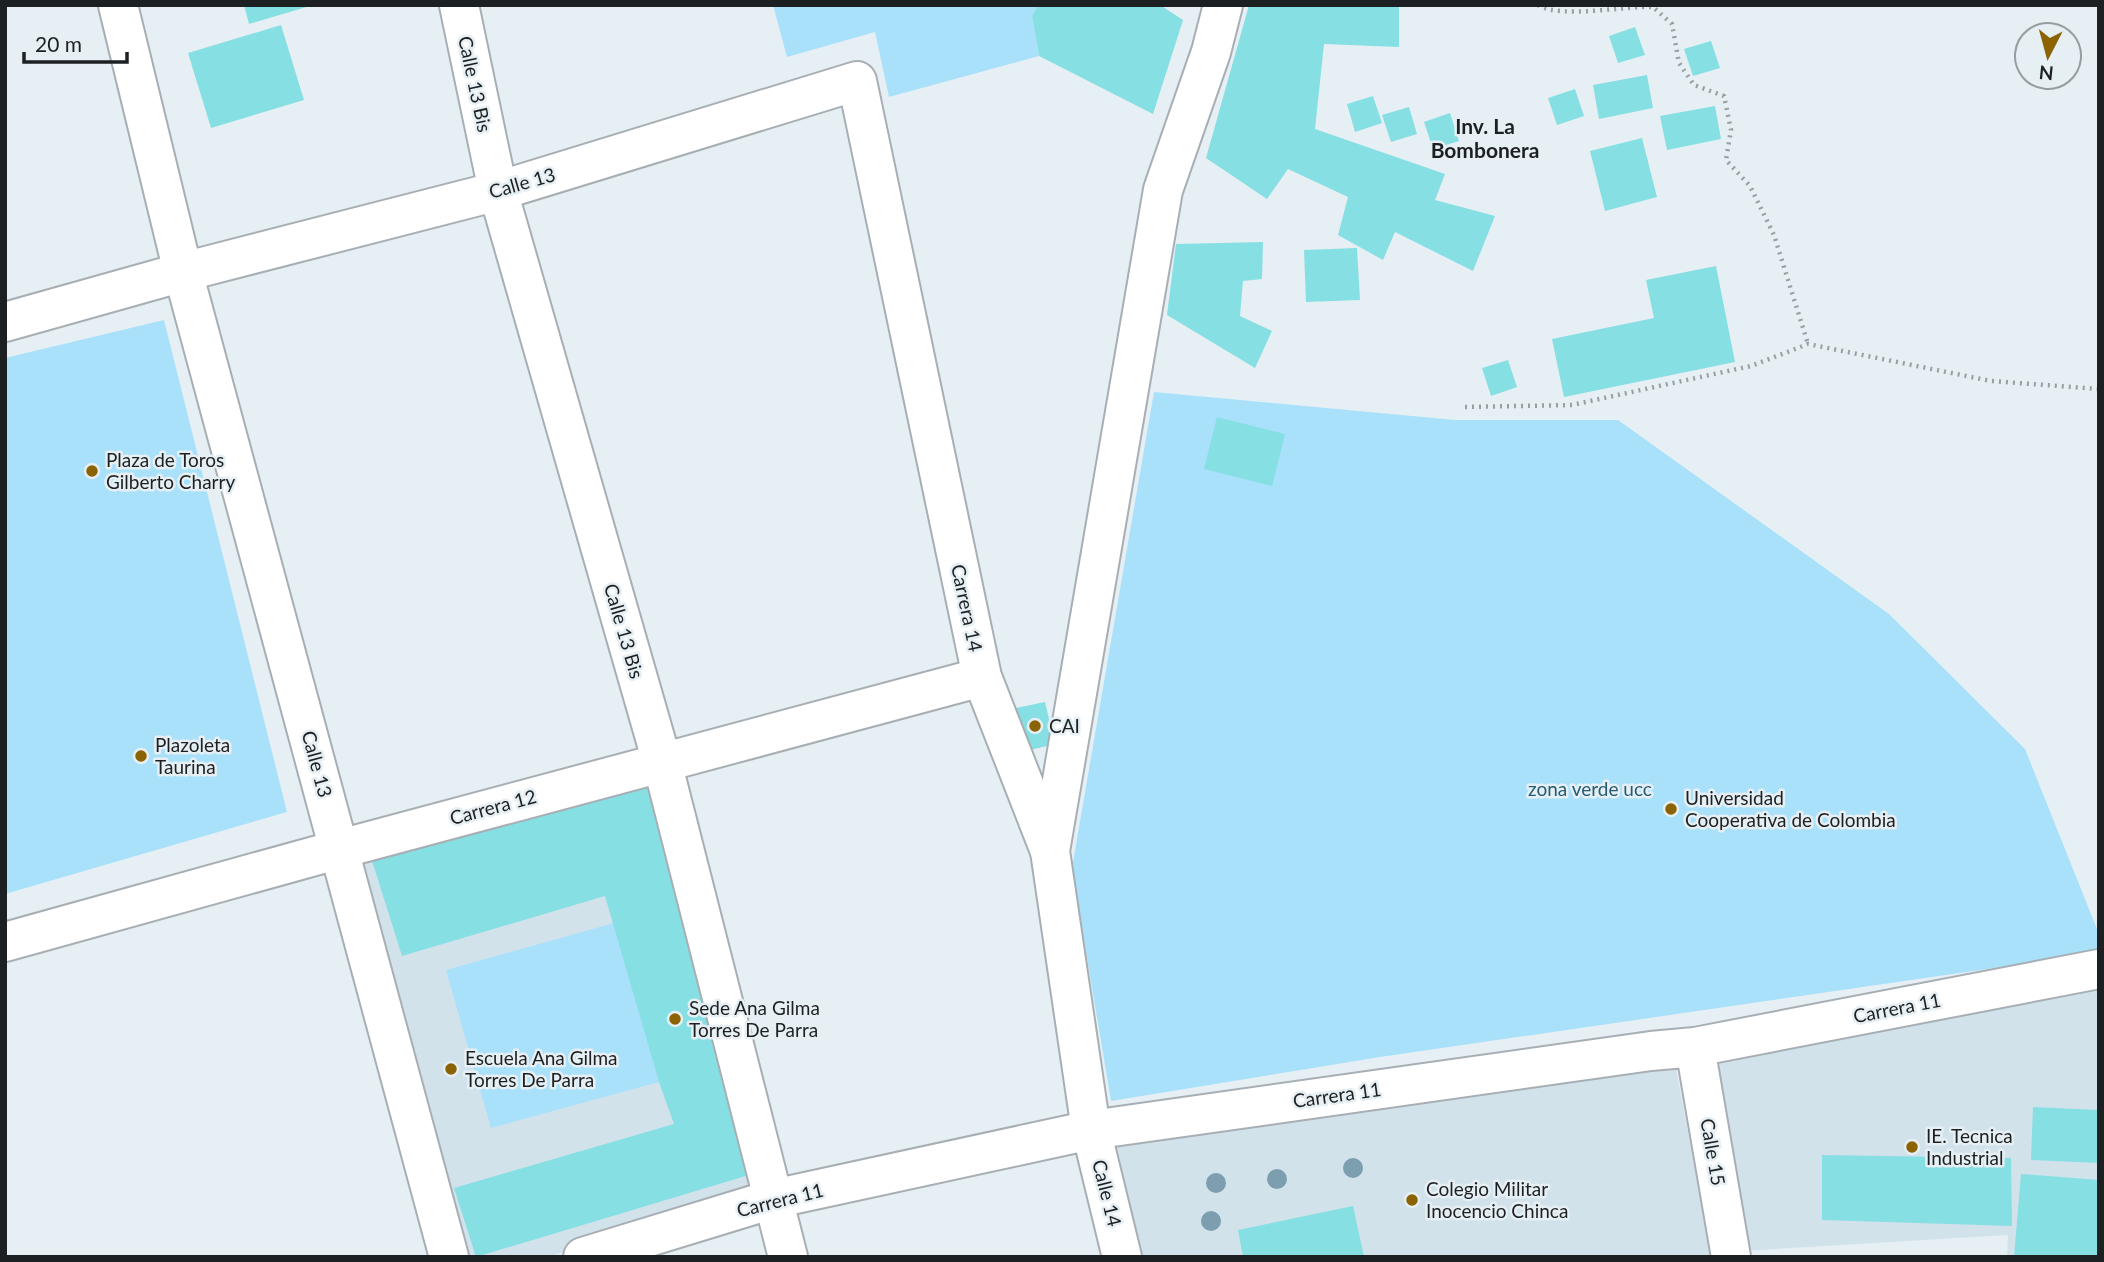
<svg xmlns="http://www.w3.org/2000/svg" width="2104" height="1262" font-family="Lato,sans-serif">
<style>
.built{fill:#d1e2eb}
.green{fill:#a9e1fb}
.building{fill:#86dfe3}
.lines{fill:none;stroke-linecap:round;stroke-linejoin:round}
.minor-casing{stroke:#a7afb4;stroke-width:42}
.tertiary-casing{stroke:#a7afb4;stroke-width:42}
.path{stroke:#989fa3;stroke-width:4.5;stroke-dasharray:2 5;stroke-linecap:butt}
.minor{stroke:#fff;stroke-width:38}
.tertiary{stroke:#fff;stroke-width:38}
.tree{fill:#7c9eae}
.poi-dot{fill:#8b6303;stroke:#e6eff4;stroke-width:2.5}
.labels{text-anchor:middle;stroke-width:5;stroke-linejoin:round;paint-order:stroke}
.street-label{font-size:19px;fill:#1d2022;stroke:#e6eff4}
.poi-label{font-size:19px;fill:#1d2022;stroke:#e6eff4;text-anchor:start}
.park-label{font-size:19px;fill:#255c74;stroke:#e6eff4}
.neighbourhood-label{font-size:21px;font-weight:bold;fill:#1d2022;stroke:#e6eff4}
</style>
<rect width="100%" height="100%" fill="#e6eff4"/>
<path class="built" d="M655,772L758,1191L548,1257H458L352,853Z
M2099,987V1257H2007L2008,1235L1742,1251L1712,1058Z
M1676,1069L1712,1257H1137L1110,1143Z"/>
<path class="green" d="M773,5H1038L1032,16L1039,56L889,97L875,32L787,57Z
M164,320L287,812L5,894V358Z
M1154,392L1455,420H1618L1889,614L2025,749L2099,934V950L2015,965L1380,1057L1111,1101L1072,868Z
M614,923L659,1082L491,1128L446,970Z"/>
<path class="building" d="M244,5H310V6L249,24Z
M1038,5H1160L1183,20L1153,114L1039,56L1032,16Z
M1249,5H1399V47L1324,44L1315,129L1445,174L1435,200L1495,216L1473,271L1395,232L1383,260L1338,235L1348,197L1288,169L1267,199L1206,158Z
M281,25L304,100L211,128L188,53Z
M1635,27L1645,55L1618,63L1609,36Z
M1711,41L1720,68L1693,76L1684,49Z
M1647,75L1653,108L1599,119L1593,85Z
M1575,89L1584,116L1557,125L1548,98Z
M1373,96L1382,123L1355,132L1347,104Z
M1715,106L1721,139L1667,150L1660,116Z
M1409,107L1417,134L1391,142L1382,115Z
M1450,113L1459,141L1433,149L1424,122Z
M1642,138L1657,197L1605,211L1590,151Z
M1263,242L1262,279L1243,281L1240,316L1272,331L1255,368L1167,315L1176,244Z
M1357,248L1360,300L1306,302L1304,250Z
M1716,266L1735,362L1564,397L1552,339L1654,318L1646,280Z
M1508,360L1517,387L1491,396L1482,368Z
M1217,417L1285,434L1272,486L1204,469Z
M1045,702L1055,744L1026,751L1016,708Z
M644,775L749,1175L476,1257L454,1188L674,1124L659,1082L605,896L402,956L369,851Z
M2033,1107L2099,1110V1163L2031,1160Z
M1822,1155L2011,1158L2012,1226L1822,1220Z
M2021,1174L2099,1180V1257H2014Z
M1353,1206L1364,1257H1243L1238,1230Z"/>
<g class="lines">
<g class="minor-casing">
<path id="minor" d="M118,5L183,272L449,1257
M459,5L498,191L662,762L788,1257
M5,322L183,272L498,191L857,81L982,677L1050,851
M5,942L340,849L982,677
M1695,1047L1731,1257
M583,1257L773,1199L1091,1130L1651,1051L1695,1047L2099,969"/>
</g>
<g class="tertiary-casing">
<path id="tertiary" d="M1122,1257L1091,1130L1050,851L1163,190L1211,52L1223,5"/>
</g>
<path class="path" d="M1538,5C1561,19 1622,6 1653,7L1672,24L1679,63L1694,85L1724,96L1731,130L1726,160L1750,186L1774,235L1808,344
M1465,407L1572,405L1751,366L1808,344L1991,381L2099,389"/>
<use href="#minor" class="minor"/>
<use href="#tertiary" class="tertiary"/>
</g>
<g class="tree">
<circle cx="1353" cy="1168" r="10"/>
<circle cx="1277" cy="1179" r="10"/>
<circle cx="1216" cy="1183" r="10"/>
<circle cx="1211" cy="1221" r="10"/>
</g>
<g class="poi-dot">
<circle cx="92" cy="471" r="7"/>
<circle cx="1035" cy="726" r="7"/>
<circle cx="141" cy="756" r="7"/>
<circle cx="1671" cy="809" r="7"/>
<circle cx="675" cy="1019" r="7"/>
<circle cx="451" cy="1069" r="7"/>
<circle cx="1912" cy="1147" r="7"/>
<circle cx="1412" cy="1200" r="7"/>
</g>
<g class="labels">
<g class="street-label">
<text transform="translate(475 84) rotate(78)" y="7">Calle 13 Bis</text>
<text transform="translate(522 183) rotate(-16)" y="7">Calle 13</text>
<text transform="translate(967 608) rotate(78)" y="7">Carrera 14</text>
<text transform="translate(624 631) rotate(74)" y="7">Calle 13 Bis</text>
<text transform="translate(317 764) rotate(75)" y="7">Calle 13</text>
<text transform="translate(493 807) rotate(-15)" y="7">Carrera 12</text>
<text transform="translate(1897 1008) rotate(-11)" y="7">Carrera 11</text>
<text transform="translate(1337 1095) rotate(-8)" y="7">Carrera 11</text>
<text transform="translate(1713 1152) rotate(80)" y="7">Calle 15</text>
<text transform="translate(1107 1193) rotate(76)" y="7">Calle 14</text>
<text transform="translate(780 1200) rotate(-14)" y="7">Carrera 11</text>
</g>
<g class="poi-label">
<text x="106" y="467">Plaza de Toros<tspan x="106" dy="22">Gilberto Charry</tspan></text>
<text x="1049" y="733">CAI</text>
<text x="155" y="752">Plazoleta<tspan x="155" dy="22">Taurina</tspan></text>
<text x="1685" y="805">Universidad<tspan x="1685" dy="22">Cooperativa de Colombia</tspan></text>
<text x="689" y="1015">Sede Ana Gilma<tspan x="689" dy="22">Torres De Parra</tspan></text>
<text x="465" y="1065">Escuela Ana Gilma<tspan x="465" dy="22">Torres De Parra</tspan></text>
<text x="1926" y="1143">IE. Tecnica<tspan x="1926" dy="22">Industrial</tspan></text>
<text x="1426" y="1196">Colegio Militar<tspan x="1426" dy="22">Inocencio Chinca</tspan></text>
</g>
<g class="park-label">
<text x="1590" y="796">zona verde ucc</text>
</g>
<g class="neighbourhood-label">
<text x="1485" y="134">Inv. La<tspan x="1485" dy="24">Bombonera</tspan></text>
</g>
</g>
<rect width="2104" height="1262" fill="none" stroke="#1d2022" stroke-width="14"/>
<g transform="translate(2048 56) rotate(186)"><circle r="33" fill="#e6eff4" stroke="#969ca0" stroke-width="2"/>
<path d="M0-5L12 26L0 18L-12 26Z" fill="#8b6303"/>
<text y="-10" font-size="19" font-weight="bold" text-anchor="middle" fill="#1d2022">N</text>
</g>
<path d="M24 52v10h103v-10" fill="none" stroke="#1d2022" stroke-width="3.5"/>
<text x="35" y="52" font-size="21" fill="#1d2022" stroke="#e6eff4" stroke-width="5" paint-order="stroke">20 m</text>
</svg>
